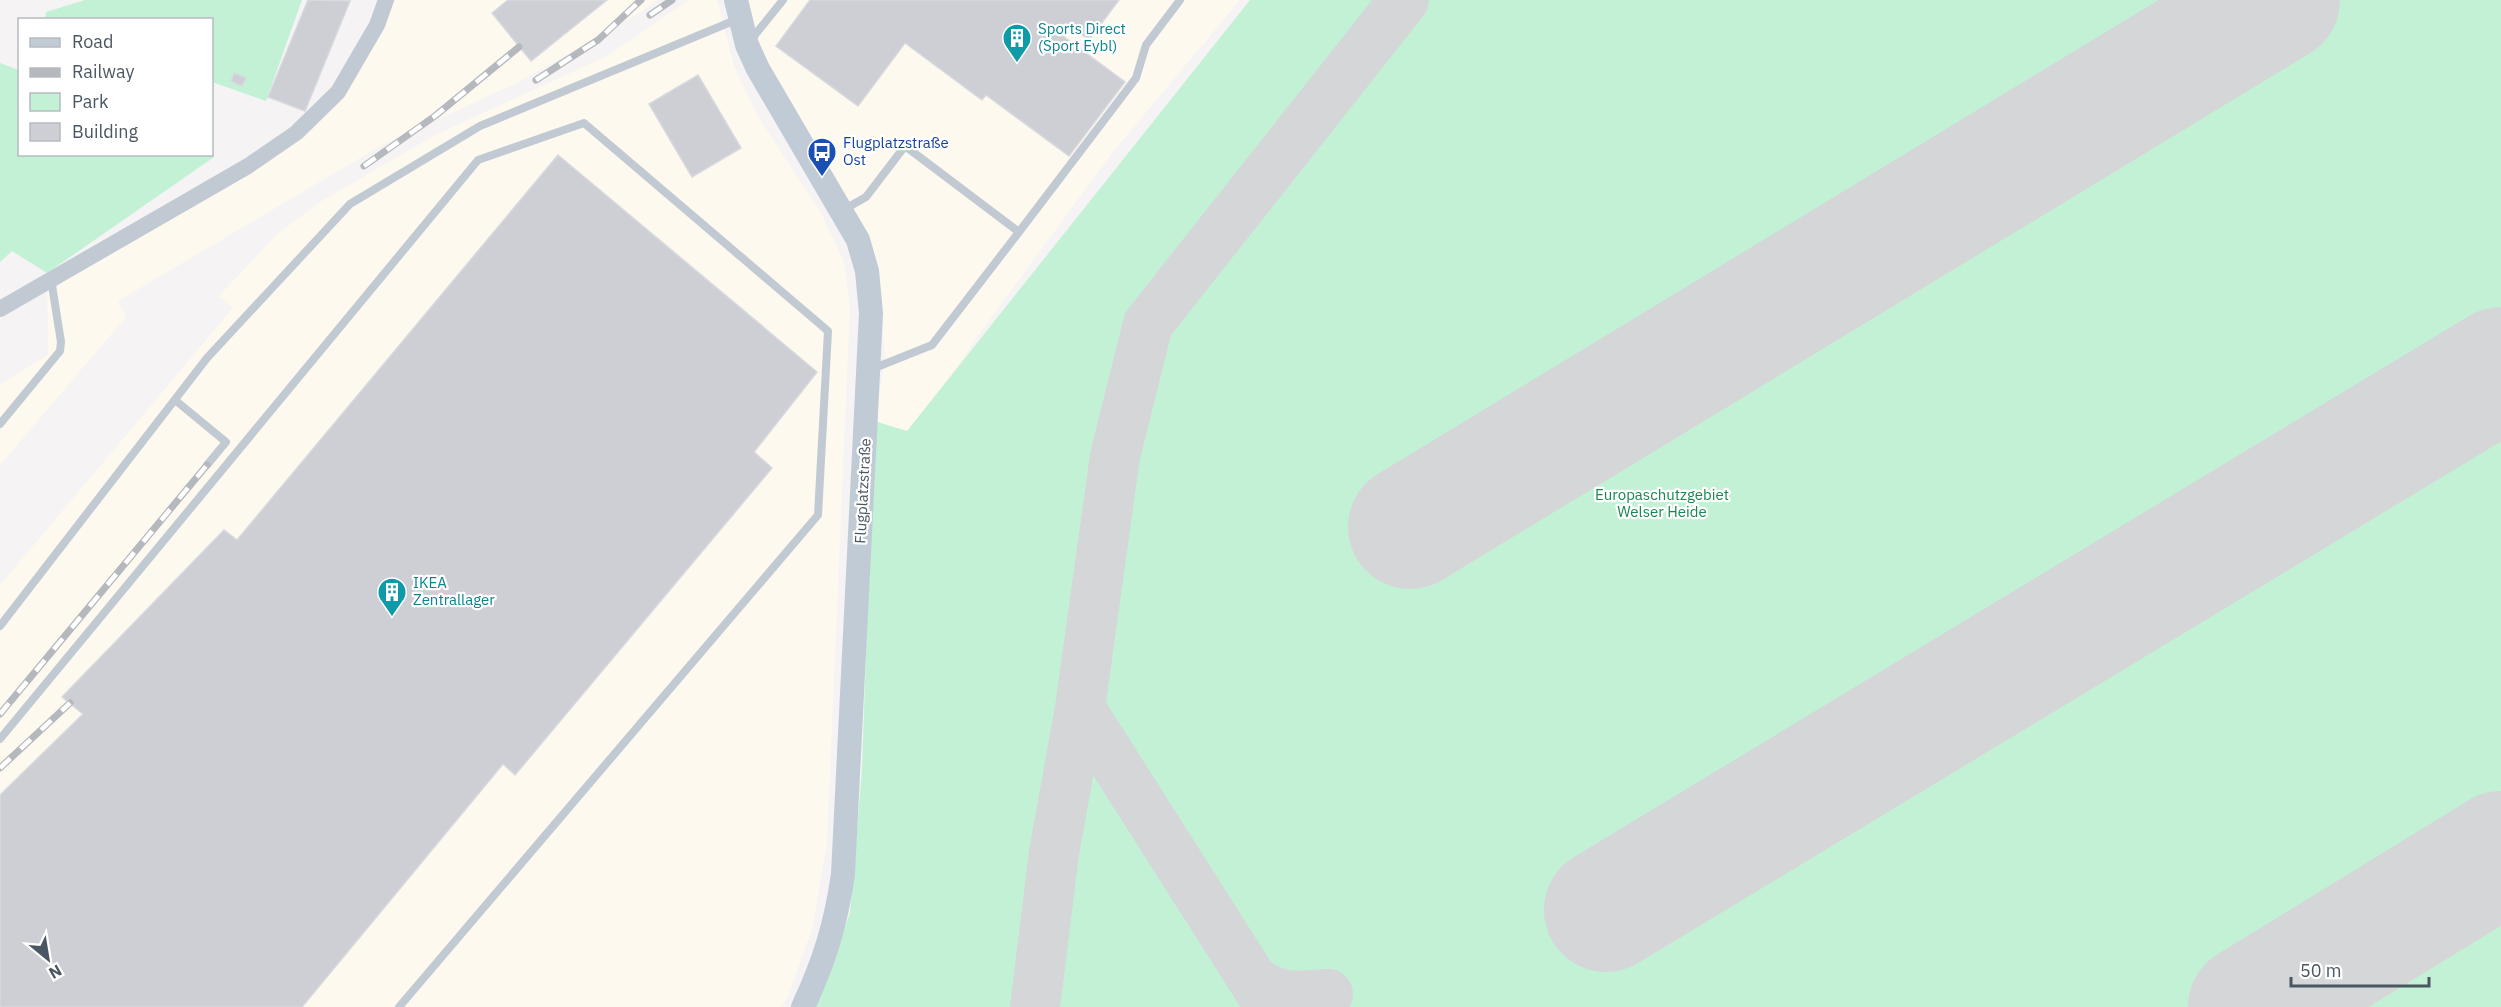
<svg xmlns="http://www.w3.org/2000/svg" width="2501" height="1007" font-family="'IBM Plex Sans',sans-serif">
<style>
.commercial{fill:#fdf9ef}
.green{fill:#c3f1d5}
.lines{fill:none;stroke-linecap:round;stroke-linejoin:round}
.taxiway{stroke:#d5d6d8;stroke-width:50}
.runway{stroke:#d5d6d8;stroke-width:124}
.building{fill:#cdcfd5;stroke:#d7d9de;stroke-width:1.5}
.lane{stroke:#c1cad2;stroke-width:8}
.street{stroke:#c1cad2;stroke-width:16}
.secondary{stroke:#c1cbd6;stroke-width:24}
.rail-casing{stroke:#b5b8bd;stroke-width:7}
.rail{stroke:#fff;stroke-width:4.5;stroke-dasharray:14;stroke-linecap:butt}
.labels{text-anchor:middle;stroke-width:4.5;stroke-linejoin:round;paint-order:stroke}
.culture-label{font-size:15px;fill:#0d838f;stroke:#fff;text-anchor:start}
.transit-label{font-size:15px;fill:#164399;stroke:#fff;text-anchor:start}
.street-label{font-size:15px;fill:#4a5661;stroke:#fff}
.park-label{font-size:15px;fill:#17864f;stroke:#fff}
</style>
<rect width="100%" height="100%" fill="#f5f3f3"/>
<path class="commercial" d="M395,0H657L643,11L519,82L384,144L118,301L126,317L0,465V384L48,355L47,273L296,133L303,139L343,99Z
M689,0H717L734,66L757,115L821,213L844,262L850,307L827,842L813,926L787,999L781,1007H0V585L233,308L219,296L276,235L320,202L435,135L607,56Z
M746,0H1240L1112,153L977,337L913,433L874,421L885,360L879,269L783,97L746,12Z"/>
<path class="green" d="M85,0H302L266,101L212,82V20H45L46,12Z
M1250,0H2501V1007H816L850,913L862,769L874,421L907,431Z
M0,63L19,70L20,154L212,153L214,157L47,273L12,251L0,262Z"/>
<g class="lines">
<path class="taxiway" d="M1253,980C1280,1000 1297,996 1328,994
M1035,1007L1054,853L1080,708
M1270,1007L1080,708L1115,456L1148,324L1404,0"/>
<path class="runway" d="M1410,527L2278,0
M1606,910L2501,369
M2250,1007L2501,853"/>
</g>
<path class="building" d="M308,0L350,1L305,111L268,97Z
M508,0H607L531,61L492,13Z
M810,0H1119L1089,40L1066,23L1059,33L1125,82L1069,156L986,95L982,100L905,43L858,106L776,46Z
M234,73L246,78L242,86L231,81Z
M698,75L741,148L692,177L649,104Z
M558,155L817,372L754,452L772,468L515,775L503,764L302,1007H0V795L83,714L62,697L224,530L237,540Z"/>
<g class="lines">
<path class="lane" d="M750,41L783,0
M843,210L866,197L905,146L1019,232L932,345L872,369
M1019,232L1136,78L1146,45L1180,0
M175,400L226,442L207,465
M0,424L60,351L61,342L51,279
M0,626L207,358L350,204L480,126L738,19
M0,739L478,160L584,123L828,331L818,515L399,1007"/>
<path class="street" d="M0,309L248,166L296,133L338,92L377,25L386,0"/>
<path class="secondary" d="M736,0L747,45L758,69L858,240L867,271L871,313L843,874C836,924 824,962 803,1007"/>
<g class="rail-casing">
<path id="rail" d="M650,15L672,0
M536,80L598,40L641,0
M364,166L435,116L519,47
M0,714L207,465
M0,768L70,703"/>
</g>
<use href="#rail" class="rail"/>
</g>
<defs>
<g id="building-pin" transform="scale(1.5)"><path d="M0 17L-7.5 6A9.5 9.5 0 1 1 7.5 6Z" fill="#0f9aa8" stroke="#fff"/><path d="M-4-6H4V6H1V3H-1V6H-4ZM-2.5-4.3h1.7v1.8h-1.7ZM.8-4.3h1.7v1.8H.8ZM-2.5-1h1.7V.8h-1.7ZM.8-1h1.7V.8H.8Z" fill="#fff"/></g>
<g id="bus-pin" transform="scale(1.5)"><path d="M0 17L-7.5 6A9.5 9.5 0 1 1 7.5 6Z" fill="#1a4fb4" stroke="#fff"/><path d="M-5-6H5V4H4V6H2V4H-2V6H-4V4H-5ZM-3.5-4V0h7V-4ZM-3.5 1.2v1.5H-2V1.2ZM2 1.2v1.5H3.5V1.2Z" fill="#fff"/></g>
</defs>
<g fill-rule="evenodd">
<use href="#building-pin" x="1017" y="38"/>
<use href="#bus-pin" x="822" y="152"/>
<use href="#building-pin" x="392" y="592"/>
</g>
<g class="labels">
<g class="culture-label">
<text x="1038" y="34">Sports Direct<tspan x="1038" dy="17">(Sport Eybl)</tspan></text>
<text x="413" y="588">IKEA<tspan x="413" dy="17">Zentrallager</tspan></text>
</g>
<g class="transit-label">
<text x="843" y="148">Flugplatzstraße<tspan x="843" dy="17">Ost</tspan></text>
</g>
<g class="street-label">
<text transform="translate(863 491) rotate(-87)" y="5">Flugplatzstraße</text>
</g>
<g class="park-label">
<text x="1662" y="500">Europaschutzgebiet<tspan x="1662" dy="17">Welser Heide</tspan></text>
</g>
</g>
<rect x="18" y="18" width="195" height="138" fill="#ffffff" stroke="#b7bbc0" stroke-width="1.5"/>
<rect x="30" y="38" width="30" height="9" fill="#c1cbd6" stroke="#b7bbc0" stroke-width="1.5"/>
<text x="72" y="48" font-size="18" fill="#4a5661">Road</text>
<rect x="30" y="68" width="30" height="9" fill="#b5b8bd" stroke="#b7bbc0" stroke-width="1.5"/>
<text x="72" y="78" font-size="18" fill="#4a5661">Railway</text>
<rect x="30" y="93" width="30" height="18" fill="#c3f1d5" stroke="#b7bbc0" stroke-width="1.5"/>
<text x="72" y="108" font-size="18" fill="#4a5661">Park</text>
<rect x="30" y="123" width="30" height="18" fill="#cdcfd5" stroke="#b7bbc0" stroke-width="1.5"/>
<text x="72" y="138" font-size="18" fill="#4a5661">Building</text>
<g transform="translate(48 959) rotate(150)" stroke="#ffffff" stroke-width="4.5" paint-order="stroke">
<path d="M0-4.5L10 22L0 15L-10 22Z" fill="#4a5661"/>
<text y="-9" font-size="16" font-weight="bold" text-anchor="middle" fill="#4a5661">N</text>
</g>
<path d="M2291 977v9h138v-9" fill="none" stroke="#4a5661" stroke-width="3"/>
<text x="2300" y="977" font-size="18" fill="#4a5661" stroke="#ffffff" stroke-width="4.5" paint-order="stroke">50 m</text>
</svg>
